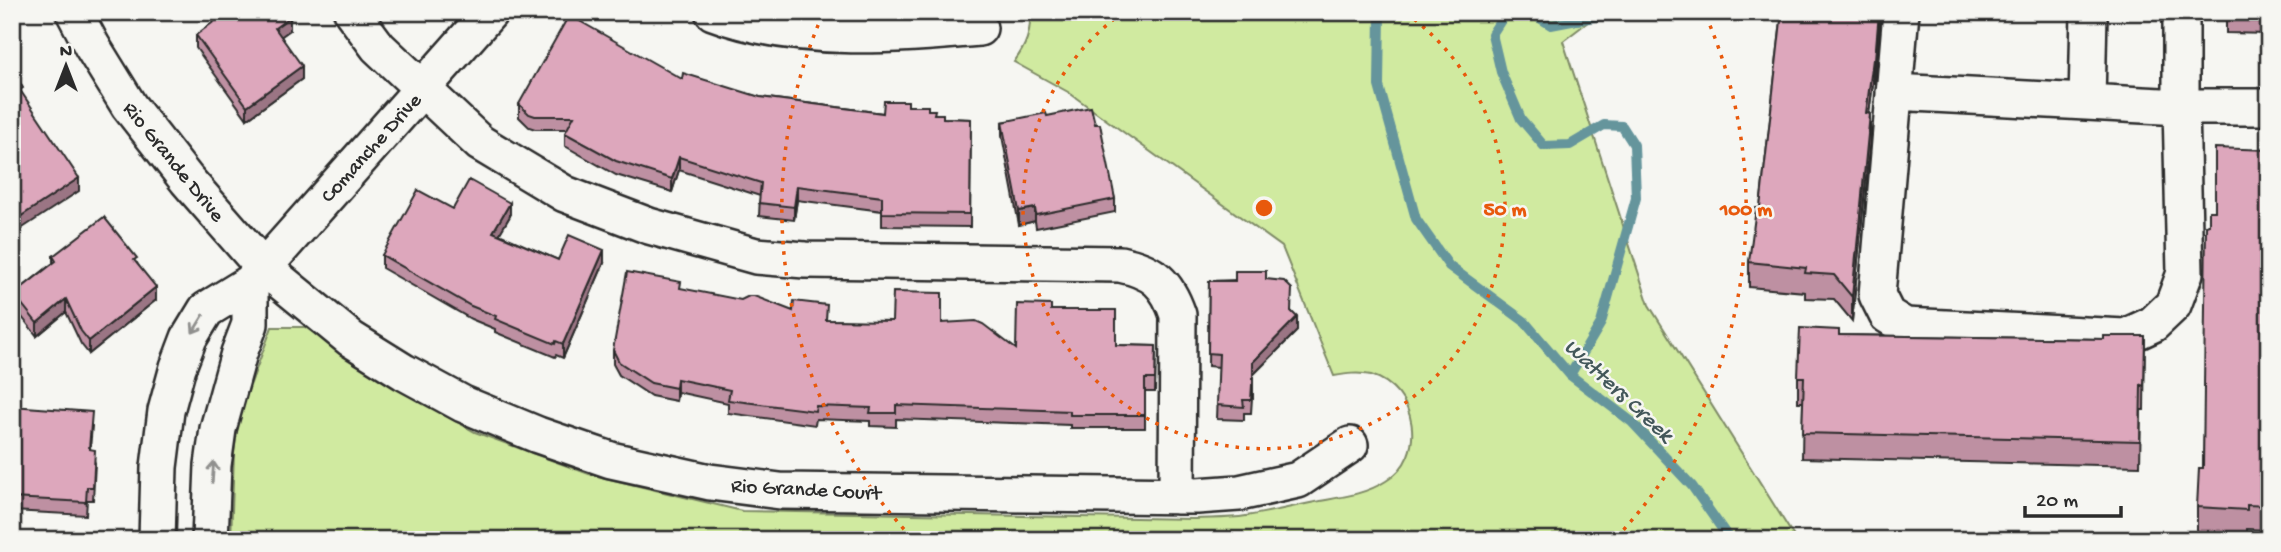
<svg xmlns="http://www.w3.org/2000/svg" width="2281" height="552" font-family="'Gochi Hand',sans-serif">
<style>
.green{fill:#d0eaa0;stroke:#7e8a66;stroke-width:2}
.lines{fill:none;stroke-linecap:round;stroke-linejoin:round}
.stream{stroke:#65959c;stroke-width:10}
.minor-casing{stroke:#2b2b2b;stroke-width:40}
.minor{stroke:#f6f6f2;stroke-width:35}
.wall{fill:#be90a2;stroke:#2b2b2b;stroke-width:2}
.shaded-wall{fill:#9b7584;stroke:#2b2b2b;stroke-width:2}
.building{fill:#dda7bc;stroke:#2b2b2b;stroke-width:2}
.oneway{stroke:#90908e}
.ring{fill:none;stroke:#e8590c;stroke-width:3.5;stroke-dasharray:3.5 7}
.labels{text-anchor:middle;stroke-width:5;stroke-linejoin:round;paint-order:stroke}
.street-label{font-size:21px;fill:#2b2b2b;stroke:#f6f6f2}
.water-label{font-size:23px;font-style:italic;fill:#43575a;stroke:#f6f6f2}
.centre{fill:#e8590c;stroke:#f6f6f2;stroke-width:3.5}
.ring-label{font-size:21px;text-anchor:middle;font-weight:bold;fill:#e8590c;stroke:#f6f6f2;stroke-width:5;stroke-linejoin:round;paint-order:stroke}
</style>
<rect width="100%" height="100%" fill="#f6f6f2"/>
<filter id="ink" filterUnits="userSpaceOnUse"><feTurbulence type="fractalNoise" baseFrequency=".0143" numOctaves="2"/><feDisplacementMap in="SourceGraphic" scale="14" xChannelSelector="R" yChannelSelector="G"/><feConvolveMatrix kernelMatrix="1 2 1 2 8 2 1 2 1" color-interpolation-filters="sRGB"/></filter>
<g filter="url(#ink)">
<path class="green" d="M1030,12H1601L1563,41L1649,305L1796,540H231L234,453L239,415L272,327H305L381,379L475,432L589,474L742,511L1193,519C1210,518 1229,519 1246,516C1271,512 1295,506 1320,501C1342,497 1366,494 1386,481C1428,456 1417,389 1371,375C1358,372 1346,374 1334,376L1282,247L1068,92L1014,62C1026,46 1031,33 1030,12Z"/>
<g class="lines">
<path class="stream" d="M1380,12L1379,86L1416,219L1449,266L1524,321L1570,375L1632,422L1692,486L1730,540
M1526,12L1503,17L1492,34L1501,72L1521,119L1544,146L1570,145L1604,125L1622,126L1634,145L1636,198L1601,323L1570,375
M1530,12L1551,25L1619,12"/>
<g class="minor-casing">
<path id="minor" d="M74,12L92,46L129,106L187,180L263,267L351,339L404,372L463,404L538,435L611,460L710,482L780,491L1197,496L1239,493L1298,480L1350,445
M352,12L378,47L480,143L565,194L649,226L756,256L805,260L1120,264C1154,271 1167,283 1178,315L1177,496
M713,12C795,43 893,36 979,28
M1901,12L1877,295L1887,315L1905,326L2125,337L2153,324L2173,305L2185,273L2181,107V12
M1894,92L2181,107H2269
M2087,102L2089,12
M157,540L159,467L166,411L178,367L189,338L206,310L250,283L490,12
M210,540L213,465L218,429L239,353L250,324V283"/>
</g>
<use href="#minor" class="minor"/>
</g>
<path class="wall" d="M299,12L290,19V30L281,36L302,79L247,119L196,48V35Z
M1782,12H1881L1875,83H1873L1869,113L1870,138L1852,321L1834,299L1805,298V292L1749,287V262L1760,208Z
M2226,12H2269V34L2226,33Z
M682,79L760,97L883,113L908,106L928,110L943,118L971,119L970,227L882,226V211L797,200L794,220L759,216L760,196L679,170L672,192L616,175L565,146V133L567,129H535L529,127L519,117V104Z
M1047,116L1095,124L1115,199V212L1036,228L1035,221L1019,225L1002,136V122Z
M2269,150V530L2247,529V534L2197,532V507L2203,468L2209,225L2215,211Z
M453,209L510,216L499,234L558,260L604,263L563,358L556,355L555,357L495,332V329L471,319L382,268V255Z
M53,256L137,263L156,300L89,354L81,344L66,312L37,336L14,307V294L53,263Z
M1266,279L1292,312L1297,331L1253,375V398H1252L1251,413H1244V420L1217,419L1219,367L1208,366L1209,281Z
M681,289L793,311L827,320L942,323L1016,349L1051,310L1116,345L1156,346L1155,392H1145V428H1070V425L896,419V427L870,426V421L816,419L815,425L728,413V403L677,392L676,401L651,396L619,375L613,364V350Z
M1839,335L2104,339L2145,336L2144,410H2141L2140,466L1802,458L1803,402H1798V377Z
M12,406L92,426L90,449L95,463L93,500H87L86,515L12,511Z"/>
<path class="shaded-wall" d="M285,12L299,13L290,19V30L275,41V28Z
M1879,12H1881L1875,83V59Z
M1873,59V83L1866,137V113Z
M302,66V79L247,119V106Z
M1870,114V138L1852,321V297Z
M679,157V170L672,192V179Z
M79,178V191L12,235V222Z
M797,186V200L794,220V207Z
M510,203V216L493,245V232Z
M1035,208V221L1019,225V211Z
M604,250V263L563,358V344Z
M156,287V300L89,354V341Z
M66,299V312L37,336V323Z
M1297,317V331L1253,375V362Z
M19,324V337L12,368V355Z
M677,379V392L676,401V388Z"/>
<path class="building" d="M227,12H286L290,17L275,28L302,66L247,106L196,35Z
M1782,12H1879L1875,59H1873L1866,113L1870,114L1852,297L1834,275L1805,273L1806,268L1749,262L1756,208H1760Z
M569,15L682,79L683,73L760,97L883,113L884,101H908V106H928V110H935L934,114H943V118L971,119L970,214L882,213V197L797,186L794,207L759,203L761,183L679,157L672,179L616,161L565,133L574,116H535L529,114L519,104Z
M12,70L23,88L20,90L79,178L12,222Z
M1091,107L1095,124H1100L1115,199L1036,215L1035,208L1019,211L1002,122L1046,113L1047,116Z
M2215,148L2269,150V506L2247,505V510L2197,507L2199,468H2203L2206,226L2209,225V211H2215Z
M469,180L510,203L493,232L558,260L569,235L604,250L563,344L556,341L555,344L495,319L496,316L471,306L382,255L418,190L453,209Z
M104,217L137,258L134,260L156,287L89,341L81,331L66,299L37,323L14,294L56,261L53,256Z
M1235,271H1266V279L1284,281L1292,289L1291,311L1297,317L1253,362V385H1252L1251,400H1243L1244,407L1217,405L1219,354L1208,353L1209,281H1235Z
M627,272L681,282L680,288L741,300L749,296H754L793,311L794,301L827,305L826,320L892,321L893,292L942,293V323L976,321L983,324L1016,349L1017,304L1051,305V310H1116V345L1156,346L1155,379H1145V415H1070V411L896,405V413H870L871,408L816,406L815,411L728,400L730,390L677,379L676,388L651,383L619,362L613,350Z
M12,323L19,324L12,355Z
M1800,328L1839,330V335L2104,339V336H2145L2144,386L2141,385L2140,441L1802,433L1804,377H1798Z
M12,406L92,412L89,449L95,450L93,487H87L86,502L12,498Z"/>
<defs><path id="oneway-shaft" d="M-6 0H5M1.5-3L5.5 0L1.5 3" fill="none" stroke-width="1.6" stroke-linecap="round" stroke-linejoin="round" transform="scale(1.75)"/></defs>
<g class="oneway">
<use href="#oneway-shaft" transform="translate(198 324) rotate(122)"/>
<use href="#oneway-shaft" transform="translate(213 472) rotate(-86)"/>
</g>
</g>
<g class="ring">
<path d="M1406 13A241 241 0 1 1 1122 13"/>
<path d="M911 537A482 482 0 0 1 822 16M1706 16A482 482 0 0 1 1617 537"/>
</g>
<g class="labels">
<g class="street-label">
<text transform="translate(370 147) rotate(-48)" y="7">Comanche Drive</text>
<text transform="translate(175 161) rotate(51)" y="7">Rio Grande Drive</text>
<text transform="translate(806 488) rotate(3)" y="7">Rio Grande Court</text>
</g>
<g class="water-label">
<text transform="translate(1620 389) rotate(43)" y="8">Watters Creek</text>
</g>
</g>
<circle cx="1264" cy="208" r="10" class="centre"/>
<g class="ring-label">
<text x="1505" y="215">50 m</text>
<text x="1746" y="215">100 m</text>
</g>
<rect width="2281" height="552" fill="none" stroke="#f6f6f2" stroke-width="42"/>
<rect x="21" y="21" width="2239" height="510" fill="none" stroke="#2b2b2b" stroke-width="2.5" filter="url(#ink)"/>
<g transform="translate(66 66)" stroke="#f6f6f2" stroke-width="5" paint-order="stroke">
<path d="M0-5L12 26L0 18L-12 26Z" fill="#2b2b2b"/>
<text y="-10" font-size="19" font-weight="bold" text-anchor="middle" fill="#2b2b2b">N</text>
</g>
<path d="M2025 506v10h96v-10" fill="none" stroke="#2b2b2b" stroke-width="3.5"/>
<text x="2036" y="506" font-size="21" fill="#2b2b2b" stroke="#f6f6f2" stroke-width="5" paint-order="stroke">20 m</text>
</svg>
